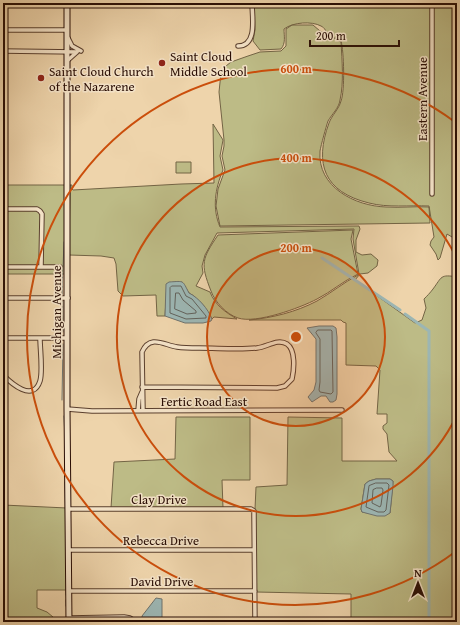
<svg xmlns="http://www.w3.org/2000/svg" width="460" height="625" font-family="'Gentium Book Plus',serif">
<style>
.green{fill:#bdbb86;stroke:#736445;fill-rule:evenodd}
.water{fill:#9cb6b3;stroke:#6e726d}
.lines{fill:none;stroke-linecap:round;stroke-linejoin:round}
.shore{stroke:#62625c;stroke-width:1}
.stream{stroke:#6e726d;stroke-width:1}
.canal{stroke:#9cb6b3;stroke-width:3}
.street-casing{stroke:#5a3f2e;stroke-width:5.5}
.secondary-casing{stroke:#290d04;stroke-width:7}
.street{stroke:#f4e3c8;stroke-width:3.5}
.secondary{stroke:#f4e3c8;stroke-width:5}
.ring{fill:none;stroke:#cb4e0b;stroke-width:2}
.poi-dot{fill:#8f2418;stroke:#f4e3c8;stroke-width:1.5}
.labels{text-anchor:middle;stroke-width:3;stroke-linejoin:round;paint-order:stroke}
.poi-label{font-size:13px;fill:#290d04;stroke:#f4e3c8;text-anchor:start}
.street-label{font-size:13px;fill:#290d04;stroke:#f4e3c8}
.centre{fill:#cb4e0b;stroke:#f4e3c8;stroke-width:2}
.ring-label{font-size:12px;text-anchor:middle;font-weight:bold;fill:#cb4e0b;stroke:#f4e3c8;stroke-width:3;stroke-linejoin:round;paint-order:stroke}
</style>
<rect width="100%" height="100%" fill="#eed4ab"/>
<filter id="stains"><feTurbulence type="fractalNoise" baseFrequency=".005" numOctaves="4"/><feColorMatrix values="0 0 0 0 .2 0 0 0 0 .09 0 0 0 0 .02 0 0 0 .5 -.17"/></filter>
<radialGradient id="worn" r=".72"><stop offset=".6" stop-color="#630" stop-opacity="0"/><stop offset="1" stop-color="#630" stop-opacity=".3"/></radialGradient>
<path class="green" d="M254,3L457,4V240L447,234L440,258L438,260L436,254L430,245L431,241L434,237L429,206C409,205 388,208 369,203C324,192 314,164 329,123C332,115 339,109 341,101C345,91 344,51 341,41C337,39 330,36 327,33C325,30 325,28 321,26C312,21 293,22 284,29C284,36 286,43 281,49L260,50L253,41L255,30Z
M292,25H313L320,31L341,42C342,60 344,83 340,100C339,108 332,114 328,121C326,127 321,145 320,151C317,187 355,206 386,207C401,208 415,206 429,207L430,223L220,226L216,206L218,189L225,170L222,156L224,146V140L219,92L221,73L226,66L231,62L248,56L260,52L281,51L286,46V29Z
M213,124L223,140L220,156L223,170C215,189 212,208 220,227L359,226L360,229L356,240V252L362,255L371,254L378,260L377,266L368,273L360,274L355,280L415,323L422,320L426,308L424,299C427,296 430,293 433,289C442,277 440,274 457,277V622H351V594L256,592L255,509L256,487L287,485L288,417L342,418V461H397L389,452L387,434L383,429V426L387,423V414H377L380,370L376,366L346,365V323L343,322L341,320H249C272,318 296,312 317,301C331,293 343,283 358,275L359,274L353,239L354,229L217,233L205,255L202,266L203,273L196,286L210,292C215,305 225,312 237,319L214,317L212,319L203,305L194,296L189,293L182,282H175L167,284L165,316H157L156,295L123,296L118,291L116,264L114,258L101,256L69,255L70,185H72V189L73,190L181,184L214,183ZM376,479H390L393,481L390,513H368L362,512L361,509L365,484L369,481Z
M176,162H191V173H176Z
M3,185H66V274H3Z
M353,230L351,239L358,274C343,281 331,292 317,299C300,308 256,324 238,318C226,314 215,302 211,291C200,263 202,259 218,235Z
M176,417H250V480H222L223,508H111L114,462L175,459Z
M3,505L67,508L68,590H37V608L47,612L53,617V622H3Z"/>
<path class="water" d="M169,282C185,281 182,280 189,293C199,298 208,309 212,319L211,321L203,323H185L165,316L166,284Z
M319,326H333L336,328L337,337V394L336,400L333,402H330L326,396H321L312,402L308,397L314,390L316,382V339L307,328Z
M376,479H390L393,481V486L390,513L385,516H377L362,512L361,509L365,484L369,481Z
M156,598L162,599V622H143L142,616Z"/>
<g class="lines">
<path class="shore" d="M172,286H181L186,296L192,299L206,316V318L186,319L170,313V288Z
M176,293H179L183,300L196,311V313L187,314L175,309Z
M318,330H331L332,331L333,392L331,394L320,392L319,390L320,382V339L316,333Z
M376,483H387L389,485L386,510L384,512H378L366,507L369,486Z
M377,488H382L383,490L381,505L380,507L372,503L373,490Z"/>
<path class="stream" d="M62,295L64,242
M63,301V332
M62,400L63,344
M64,416L65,438
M65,443V477
M65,482L66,542
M66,554V595
M66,600V606"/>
<path class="canal" d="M322,258L400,310
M405,314L429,331V622"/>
<g class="street-casing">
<path id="street" d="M3,30H67
M68,38L72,46L81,51
M238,46C258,46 252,16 252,3
M3,51L77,52
M68,60L77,52
M432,194V3
M3,209H37L40,211L42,214L41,267
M3,267H60
M3,298H68
M3,338H67
M3,375C11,383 33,403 40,381C43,371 40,349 40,338
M142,387L277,388L285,386L292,379C294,370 296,350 287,344C278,338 267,347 257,348C238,350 218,348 199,348C191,348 184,348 177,347C164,345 150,334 142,352L143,411
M67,409L92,411L342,410
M138,411L139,399L142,392
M68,509H251L254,511V516L255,622
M69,550H254
M69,591H255
M69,618L124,617L130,618L136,622"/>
</g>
<g class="secondary-casing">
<path id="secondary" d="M67,3V409L69,622"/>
</g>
<use href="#street" class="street"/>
<use href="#secondary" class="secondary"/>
</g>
<circle cx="296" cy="337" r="89" fill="#cb4e0b" fill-opacity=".12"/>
<g class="ring">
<circle cx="296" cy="337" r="89"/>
<path d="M457 415A179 179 0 1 1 457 259"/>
<path d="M455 552A268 268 0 1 1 455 122"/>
</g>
<g class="poi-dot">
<circle cx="162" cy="63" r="4"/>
<circle cx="41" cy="78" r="4"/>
</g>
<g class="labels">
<g class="poi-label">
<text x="170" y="61">Saint Cloud<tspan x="170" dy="15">Middle School</tspan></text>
<text x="49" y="76">Saint Cloud Church<tspan x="49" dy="15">of the Nazarene</tspan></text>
</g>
<g class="street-label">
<text transform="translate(422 99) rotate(-90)" y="5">Eastern Avenue</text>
<text transform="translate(56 312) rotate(-90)" y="5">Michigan Avenue</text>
<text x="204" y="406">Fertic Road East</text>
<text x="159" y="504">Clay Drive</text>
<text x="161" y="545">Rebecca Drive</text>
<text x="162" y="586">David Drive</text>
</g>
</g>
<circle cx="296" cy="337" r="6" class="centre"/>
<g class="ring-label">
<text x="296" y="73">600 m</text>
<text x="296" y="162">400 m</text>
<text x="296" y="252">200 m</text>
</g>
<rect width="460" height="625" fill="none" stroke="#eed4ab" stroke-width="16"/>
<rect x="4" y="4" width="452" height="617" fill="none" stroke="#290d04" stroke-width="2"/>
<rect x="8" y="8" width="444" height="609" fill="none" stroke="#290d04"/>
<g transform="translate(418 583)" stroke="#f4e3c8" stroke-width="3" paint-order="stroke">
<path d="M0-3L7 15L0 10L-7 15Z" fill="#290d04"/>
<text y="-6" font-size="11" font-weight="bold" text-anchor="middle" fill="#290d04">N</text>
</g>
<path d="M310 40v6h89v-6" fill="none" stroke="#290d04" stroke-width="2"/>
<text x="316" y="40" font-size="12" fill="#290d04" stroke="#f4e3c8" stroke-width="3" paint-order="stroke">200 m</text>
<rect width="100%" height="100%" filter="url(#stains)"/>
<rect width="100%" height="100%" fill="url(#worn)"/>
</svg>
